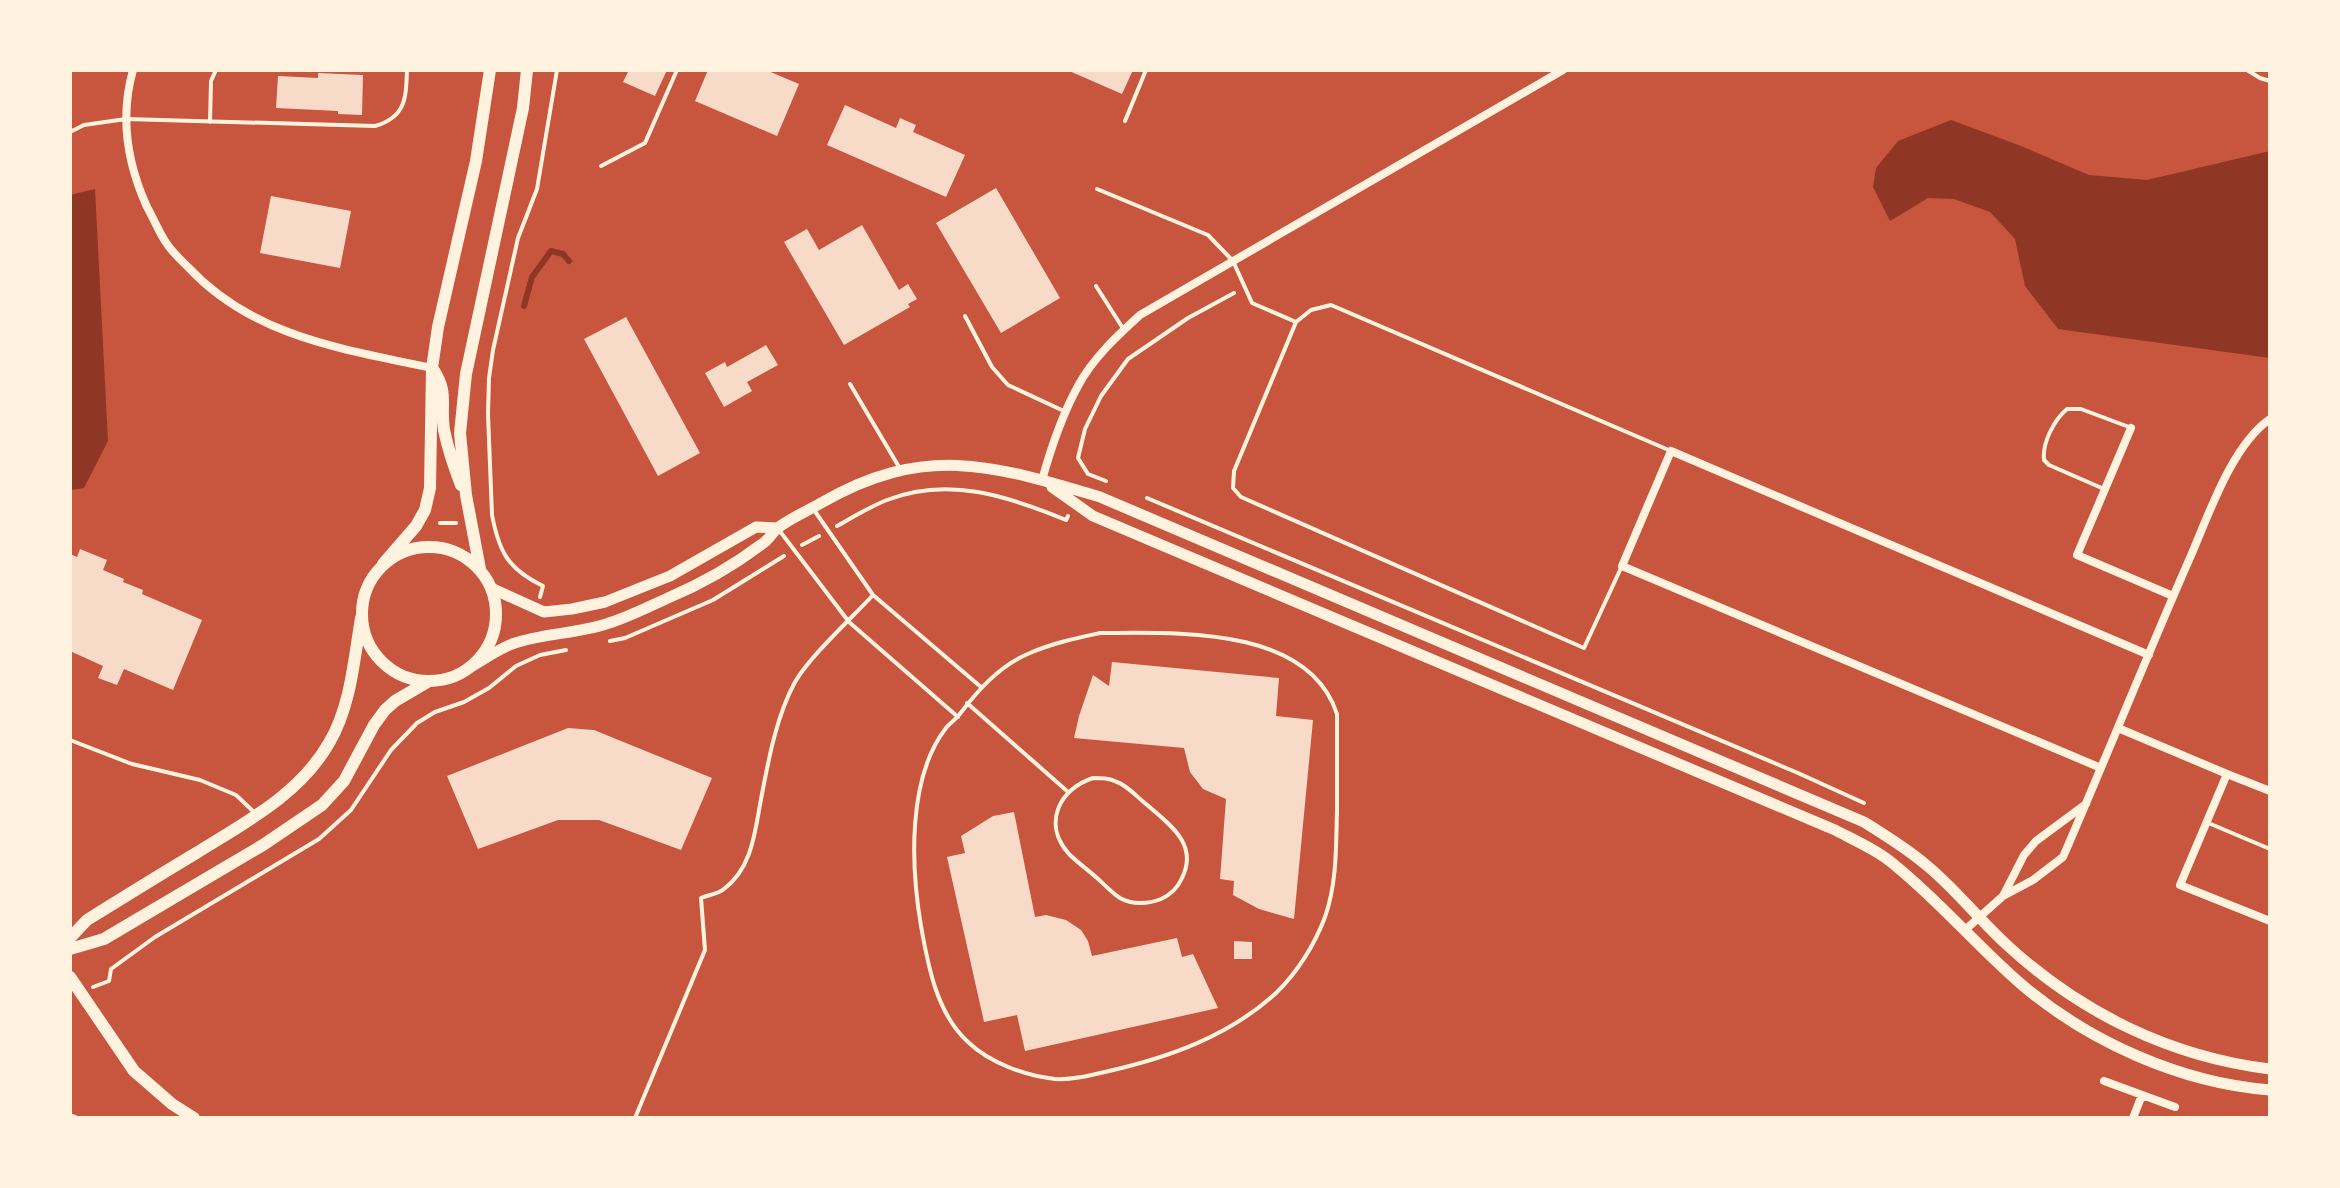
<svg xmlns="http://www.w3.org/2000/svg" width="2340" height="1188" font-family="Ubuntu,sans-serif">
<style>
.water{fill:#8f3625}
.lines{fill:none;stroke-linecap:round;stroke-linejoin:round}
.stream{stroke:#8f3625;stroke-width:6}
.building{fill:#f7dbc8}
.path{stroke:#fff3e0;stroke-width:4}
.service{stroke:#fff3e0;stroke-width:4}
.minor{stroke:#fff3e0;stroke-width:8}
.tertiary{stroke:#fff3e0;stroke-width:11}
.secondary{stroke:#fff3e0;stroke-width:12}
</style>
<rect width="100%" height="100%" fill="#c8553d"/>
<path class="water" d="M1951,120L2021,146L2089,175L2147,180L2270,151V358L2058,329L2025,286L2015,239L1990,212L1954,199L1928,198L1890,221L1873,187L1876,168L1898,141Z
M95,189L108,441L84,488L70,490V195Z"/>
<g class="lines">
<path class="stream" d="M524,306L532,277L551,251L563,254L569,261"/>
</g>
<path class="building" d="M629,70H667L655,96L623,82Z
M708,70H766L799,84L777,136L695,101Z
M1067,70H1133L1122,94Z
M318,73L363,75L362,115L338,114V111L276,108L278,76L318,78Z
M845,105L896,128L900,118L916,125L913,132L965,155L946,197L827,145Z
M996,188L1060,298L1001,333L936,223Z
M271,196L351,211L340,268L260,253Z
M862,225L899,290L908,284L917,299L908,304L910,307L844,345L784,242L807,229L819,250Z
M626,317L700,453L658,476L584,339Z
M766,345L778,365L747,382L752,391L724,407L705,373L725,362L727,367Z
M80,549L107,560L103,570L124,579L123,582L143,590L142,594L202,620L173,690L124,669L117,685L98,678L103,666L70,651V554L77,557Z
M1112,662L1279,678L1276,716L1313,720L1294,919L1259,909L1233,895L1234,881L1220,879L1226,799L1203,789L1190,772L1184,748L1074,738L1079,716L1093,675L1109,686Z
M568,728L594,730L712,778L681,850L599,820H558L478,849L447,776Z
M1014,812L1035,917L1046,915L1066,920L1081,930L1088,941L1092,956L1177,938L1182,957L1193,954L1218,1008L1025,1051L1017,1015L984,1022L947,857L965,853L961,836L993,816Z
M1234,941L1252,942V959H1234Z"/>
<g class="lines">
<path class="path" d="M1106,481L1088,474L1078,458L1085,429L1101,396L1128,359L1188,318L1234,293
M1147,498L1798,773L1864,803
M440,523H456
M837,526C853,517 869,507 887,500C948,476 1008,496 1066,520L1068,516
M802,545L819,536
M540,597L543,586C508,569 499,552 492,515L488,414L489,378L493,350L518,238L537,189L557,70
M610,641L625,638L713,600L784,556
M93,987L109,981L111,969L155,937L319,839L351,810L391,750L417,723L435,712L464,702L489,688L516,666L540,655L566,650
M70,1115L78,1118"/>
<path class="service" d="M2247,70L2260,78L2270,81
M1125,121L1146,70
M210,122L211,81L216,70
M70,132L84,125L126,119L375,126C406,117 406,98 407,70
M601,166L645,143L677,70
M1097,189L1208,235L1233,261L1252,303L1296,322
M1096,286L1124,330
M965,316L992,367L1008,385L1066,412
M850,384L899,467
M2104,489L2049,465L2044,460C2042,443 2054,420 2067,409H2081L2129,427
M814,510L873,595L981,687
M779,530L849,622L958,717
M1621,568L1584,648L1241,497L1233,488L1234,471L1296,322L1311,310L1331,305L1671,451
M1100,633C1175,633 1308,625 1337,714C1337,746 1337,778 1337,810C1336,846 1337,883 1325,917C1315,944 1297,973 1276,993C1229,1036 1170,1057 1109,1071C1092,1075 1073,1080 1055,1079C1026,1076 990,1063 968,1042C937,1014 928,966 921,926C911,867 907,778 946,728C950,723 955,720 959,715C978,690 1000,665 1030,653C1053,643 1077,638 1100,633Z
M967,703L1067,791
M70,740L132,764L200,780L236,795L255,813
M1093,778C1102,778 1109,778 1117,782C1128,786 1137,797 1146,804C1169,824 1199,844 1182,878C1178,887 1170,895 1161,899C1149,904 1132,905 1120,898C1112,893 1104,884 1097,878C1088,870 1077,862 1069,854C1042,824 1059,789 1093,778Z
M2206,822L2270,849
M635,1118L705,950L701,898C708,895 718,894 724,889C754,866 755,828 762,794C769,757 777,715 795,682C811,655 851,619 873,595"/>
<path class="minor" d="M133,70C120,116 127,163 147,207C154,219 159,233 167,244C173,253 181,260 188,267C253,337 343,349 432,368
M2131,428L2077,555L2173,596
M1042,480C1051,448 1062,415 1078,386C1093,358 1117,336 1140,315L1563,70
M2118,728L2227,774
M2101,768L1622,566L1671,451L2149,655
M2270,791L2227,774L2180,885L2270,921
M2003,896L2024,855L2036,841L2086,804
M1965,930L2003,896L2033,880L2063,857C2106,758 2146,658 2189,560C2208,517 2231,446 2270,419
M2104,1081L2175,1107
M2133,1118L2142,1095"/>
<path class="tertiary" d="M1052,487L1093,516L1835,830C1856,841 1879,851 1897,867C1941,903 1978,947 2021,984C2089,1042 2181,1083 2270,1090
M491,588L544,612L572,609L605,602L670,576L756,527L777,528
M469,668C483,660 497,650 512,644C542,633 576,634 606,624C627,618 648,607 668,598C701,584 733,566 762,544C769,540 772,532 779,527C791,518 807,511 821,503C925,443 993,465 1100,497L1864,822C1885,835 1906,848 1925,864C1955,888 1979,920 2008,946C2081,1013 2171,1057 2270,1069"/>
<path class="secondary" d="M433,369C449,393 440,404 444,430C448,449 454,467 461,485
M362 614a67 67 0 1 1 134 0a67 67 0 1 1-134 0Z
M383,564L416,526L425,510L430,488L432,368L438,327L476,161L490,70
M480,569L466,495L460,433L466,374L523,108L527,70
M70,938L87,920C124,897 161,874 198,852C246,822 300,794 329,743C351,706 354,659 361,618
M70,949L104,939L136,920L263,845L322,805L344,781L374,725L385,710L395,701L429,681
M70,977L134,1071L172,1104L194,1118"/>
</g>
<rect width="2340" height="1188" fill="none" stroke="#fff3e0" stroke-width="144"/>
</svg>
